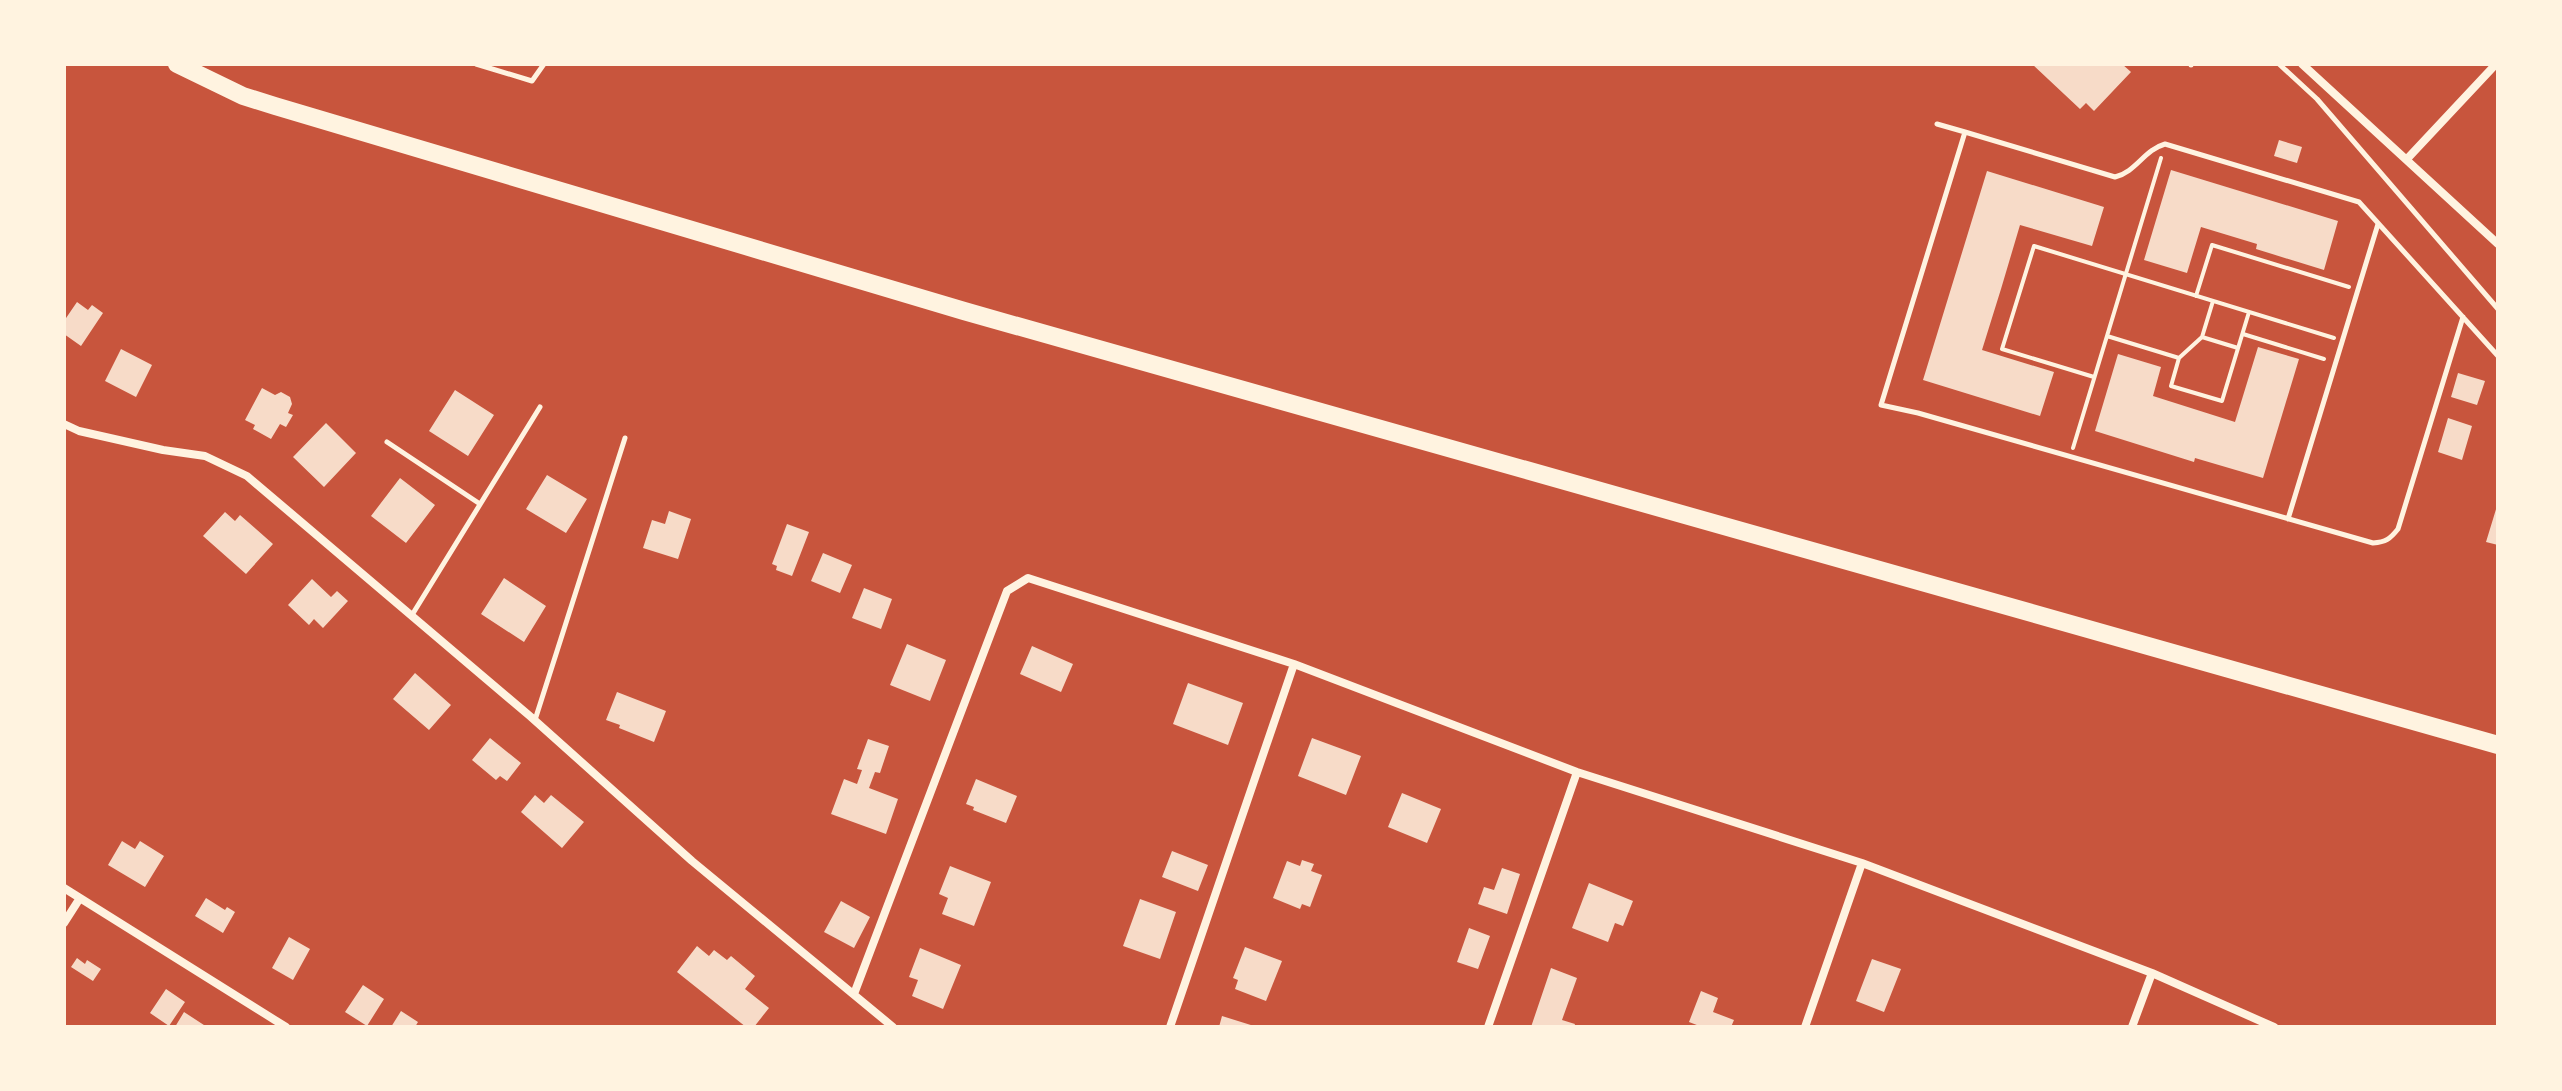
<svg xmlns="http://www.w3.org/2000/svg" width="2562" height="1091" font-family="'IBM Plex Sans',sans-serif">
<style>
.building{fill:#f7dbc8}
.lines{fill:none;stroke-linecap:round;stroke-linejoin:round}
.path{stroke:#fff3e0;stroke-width:4}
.service{stroke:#fff3e0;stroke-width:5}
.minor{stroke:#fff3e0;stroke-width:8}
.primary{stroke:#fff3e0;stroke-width:18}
</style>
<rect width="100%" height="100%" fill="#c8553d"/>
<path class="building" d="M2032,64H2122L2131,72L2094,111L2086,103L2080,109Z
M2279,140L2302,147L2297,163L2274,156Z
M2171,170L2338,221L2324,270L2256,249L2257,244L2201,227L2187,273L2144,260Z
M1987,171L2104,207L2092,246L2020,225L2001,289L1982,350L2054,372L2040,416L1923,380Z
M77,302L88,310L92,305L103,313L81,346L64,334V321Z
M2258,347L2299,359L2263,478L2195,458L2194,462L2095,431L2118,354L2161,367L2153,396L2235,422Z
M121,349L152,365L136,397L105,381Z
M2458,373L2485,381L2477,405L2451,397Z
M262,388L275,395L281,392L290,397L292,404L288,413L293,415L286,427L280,424L271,439L253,429L255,425L245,420Z
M455,390L494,415L468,456L429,431Z
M2448,418L2472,426L2462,460L2438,452Z
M326,423L356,453L324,487L293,457Z
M547,475L587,499L566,533L526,509Z
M400,478L435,505L406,543L371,516Z
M2497,506L2498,507V545L2486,542Z
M669,511L691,519L678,559L643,548L652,520L665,524Z
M225,512L235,521L240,515L273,544L246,574L203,536Z
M787,524L809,532L792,576L776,570L777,566L772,564Z
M823,553L852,565L840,593L811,581Z
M504,578L546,606L524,642L481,614Z
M312,579L331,597L337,591L348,601L323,628L314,619L309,625L288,605Z
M864,588L892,599L881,629L852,618Z
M907,644L946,660L930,701L890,685Z
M1032,646L1073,664L1061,692L1020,674Z
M415,673L451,705L429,730L393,699Z
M1188,683L1243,703L1228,745L1173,724Z
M617,692L666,711L654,742L619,728L620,725L606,720Z
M490,738L521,763L507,781L500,776L496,780L472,760Z
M1312,738L1361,756L1346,795L1298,776Z
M868,739L889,746L880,773L875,772L869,788L898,799L886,834L831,814L844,779L857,784L862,770L857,769Z
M976,779L1017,796L1006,823L973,810L974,807L966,804Z
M1402,793L1441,809L1427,843L1388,827Z
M535,795L544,803L551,795L584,822L562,848L521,812Z
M122,841L135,849L140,841L164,856L145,887L108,865Z
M1172,851L1208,865L1198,891L1162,877Z
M1302,860L1314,864L1311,871L1322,875L1310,907L1302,904L1300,909L1273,898L1287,861L1300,866Z
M950,866L991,882L974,926L942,914L948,898L939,894Z
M1502,868L1520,874L1507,914L1478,904L1484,887L1494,890Z
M1589,883L1633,901L1623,926L1615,923L1608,942L1572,928Z
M206,898L225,910L227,907L235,912L223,933L195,916Z
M1140,899L1176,912L1160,959L1123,946Z
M841,901L870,917L854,948L824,932Z
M1469,928L1490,936L1478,969L1457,962Z
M289,937L310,949L293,980L272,968Z
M697,946L709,956L714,950L727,960L731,956L755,976L745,989L769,1008L754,1027H746L677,972Z
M1245,947L1282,961L1266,1001L1235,989L1238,980L1233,978Z
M920,948L961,965L943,1009L912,996L918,980L909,977Z
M77,958L85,964L87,960L101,969L93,981L71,967Z
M1872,959L1901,969L1884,1012L1856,1001Z
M1551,968L1577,978L1562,1020L1575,1024L1574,1027H1531Z
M363,985L384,999L367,1026L345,1012Z
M166,989L185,1002L169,1026L150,1013Z
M1701,991L1718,998L1713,1012L1734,1020L1731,1027H1702L1689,1022Z
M401,1011L418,1022L415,1027H391Z
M184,1012L207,1027H175Z
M1222,1016L1254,1026V1027H1219Z"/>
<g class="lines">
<path class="path" d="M2196,296L2212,245L2349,287
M2213,301L2202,337L2179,358L2171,386L2222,401L2249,312
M2243,334L2324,359
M2107,336L2179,358
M2202,337L2238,348
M2094,377L2002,349L2034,246L2334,338
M2073,448L2161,158"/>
<path class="service" d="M476,64L532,81L544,64
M2279,64L2317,99L2498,309
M2191,65V64
M1937,124L1965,132
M2463,317L2398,529C2390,539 2386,542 2373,543L1918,413L1881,405L1965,132L2115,177C2136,172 2144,150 2165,144L2359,202L2498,356
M387,442L480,504
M2288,519L2378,224
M412,615L540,407
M535,720L625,438"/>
<path class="minor" d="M2302,64L2498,244
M2407,159L2496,64
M64,424L79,431L163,450L205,456L247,476L531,717L692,861L893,1027
M64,888L286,1027
M64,923L80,898
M854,994L1007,591L1028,578L1294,664L1577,772L1862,863L2152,973L2274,1027
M1170,1027L1294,664
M1488,1027L1577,772
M1805,1027L1862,863
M2132,1027L2152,973"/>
<path class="primary" d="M177,64L243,96L275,106L964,311L2498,745"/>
</g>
<rect width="2562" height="1091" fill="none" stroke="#fff3e0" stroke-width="132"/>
</svg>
